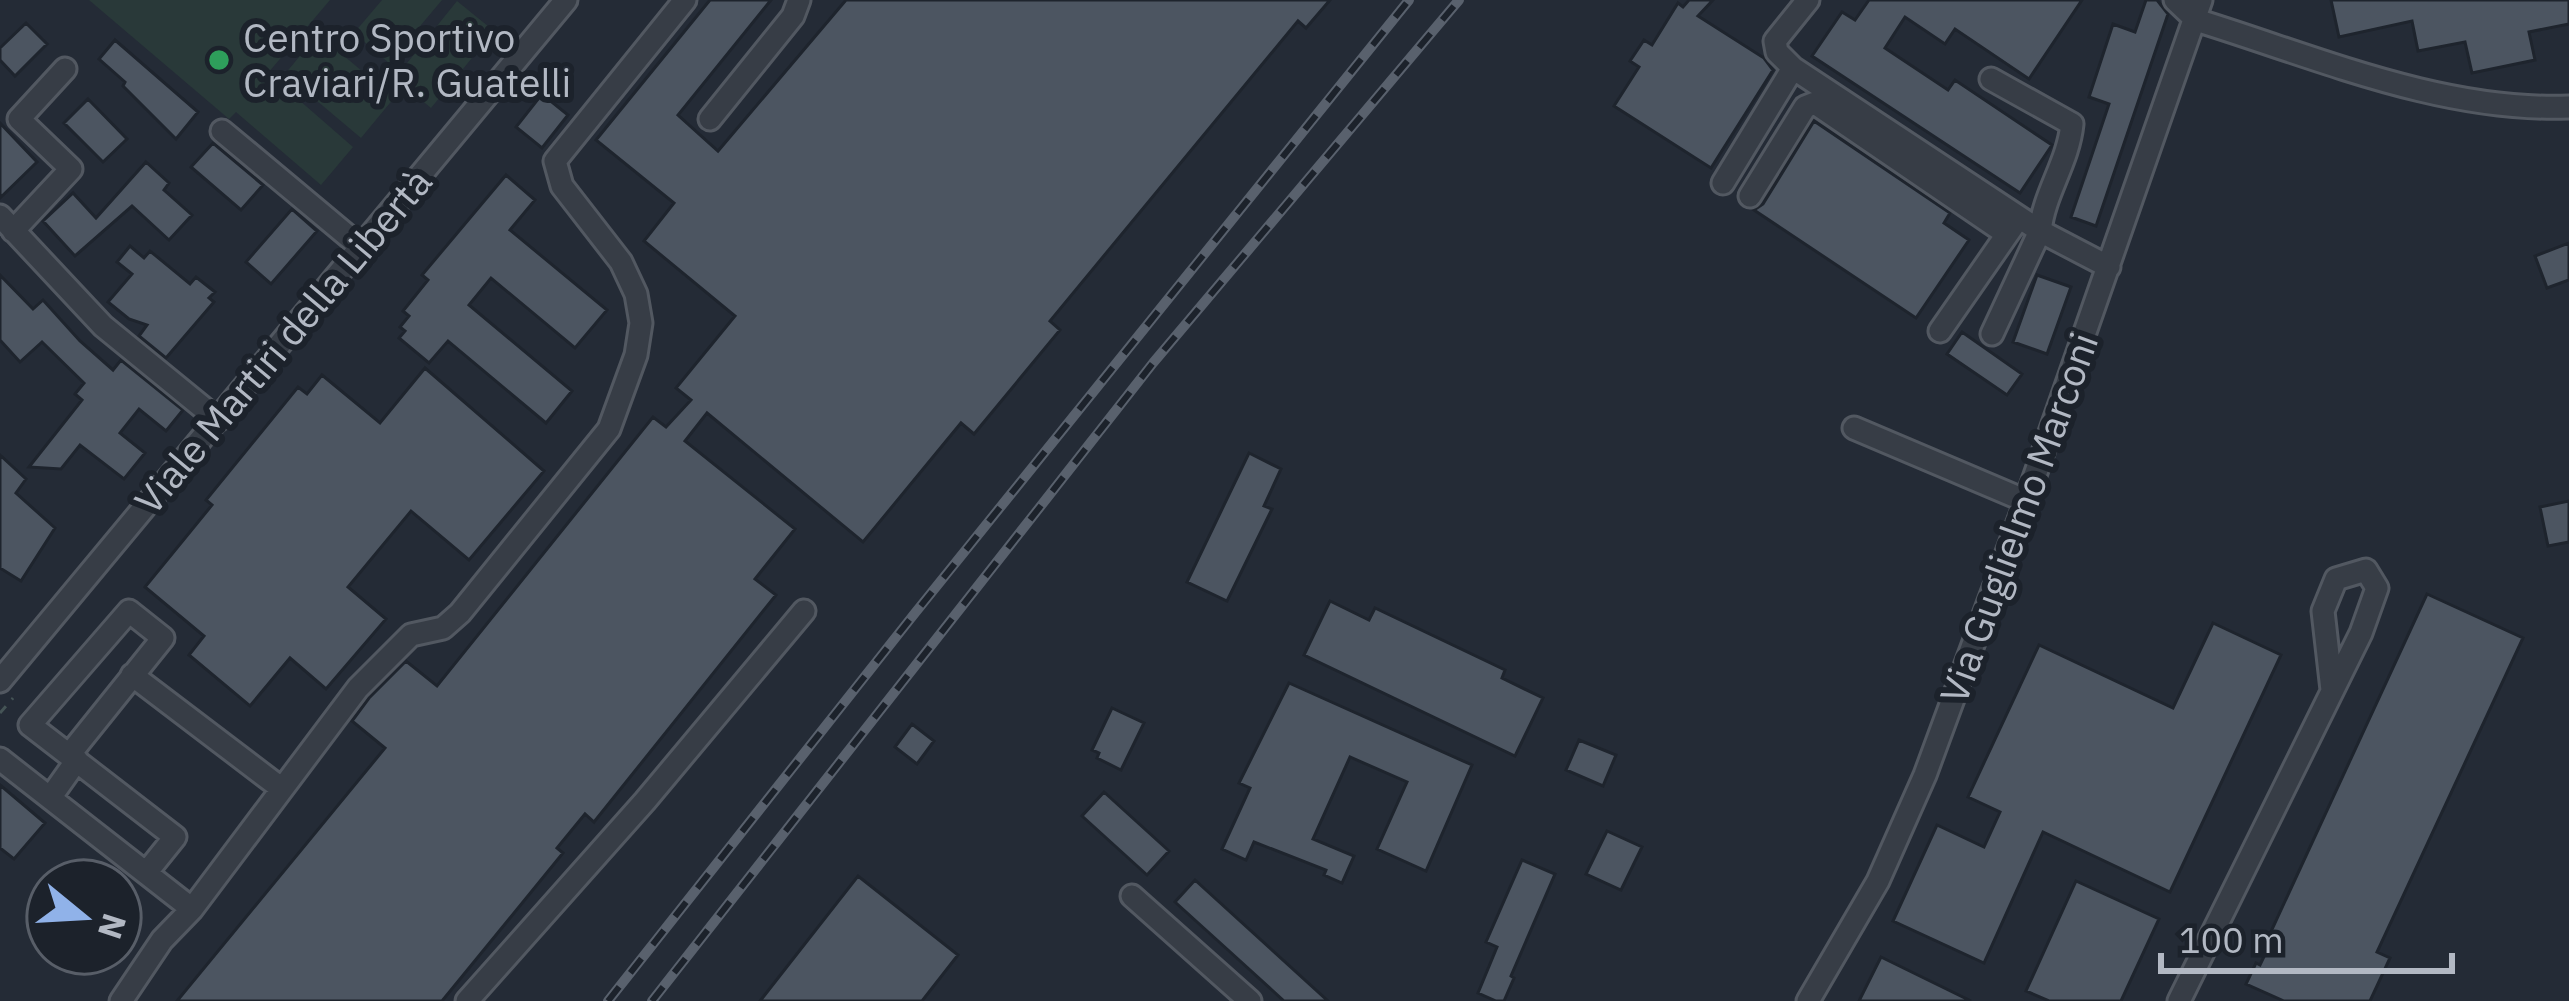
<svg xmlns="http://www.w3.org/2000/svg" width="2569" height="1001" font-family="'IBM Plex Sans',sans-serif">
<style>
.green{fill:#293939}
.building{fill:#4c5561;stroke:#1e242d;stroke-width:3}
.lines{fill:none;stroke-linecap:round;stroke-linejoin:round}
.minor-casing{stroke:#525861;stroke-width:27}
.path{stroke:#455456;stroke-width:3;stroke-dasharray:9 9;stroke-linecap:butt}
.minor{stroke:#373d46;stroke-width:21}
.rail-casing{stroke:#59616d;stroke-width:10}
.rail{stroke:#1c222b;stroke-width:6;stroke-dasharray:18;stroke-linecap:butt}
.leisure-dot{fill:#2e9e5b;stroke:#1c222b;stroke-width:4.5}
.labels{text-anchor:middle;stroke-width:12;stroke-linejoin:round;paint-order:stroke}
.poi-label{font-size:39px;fill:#b2b8c3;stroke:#1c222b;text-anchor:start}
.street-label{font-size:39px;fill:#b2b8c3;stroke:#1c222b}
</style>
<rect width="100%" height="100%" fill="#242b36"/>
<path class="green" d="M89,0H330L268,73L353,147L321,185L236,112L229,119Z
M382,0H442L389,63L354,33Z
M457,1L494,31L431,108L395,78Z
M318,34L394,98L361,138L285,74Z"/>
<path class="building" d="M710,0H771L678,115L718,151L846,0H1330L1306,28L1298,21L1050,321L1060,330L974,434L961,423L863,542L707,413L685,441L795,529L755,579L776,595L594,822L585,814L557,848L563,853L442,1001H177L385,748L352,721L369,698L406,661L437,686L653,417L666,427L691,400L676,388L735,316L644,241L674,203L596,140Z
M1689,0H1713L1698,16L1764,58L1773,70L1711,168L1614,106L1639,67L1630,61L1644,40L1652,45L1678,3L1683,7Z
M1869,0H2082L2029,79L1955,29L1945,44L1905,17L1885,48L1948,90L1955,80L2052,145L2020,193L1812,56L1842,12L1855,20Z
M2146,0H2157L2168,14L2096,226L2071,217L2109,104L2089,97L2113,24L2135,32Z
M2331,0H2569V24L2529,32L2535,60L2472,73L2465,42L2418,51L2412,21L2339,37Z
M26,23L47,44L15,76L0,60V48Z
M115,40L198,112L176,139L123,86L125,82L99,59Z
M542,94L568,115L542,148L516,127Z
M88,99L127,139L103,162L64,123Z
M1814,121L1950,213L1944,223L1969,240L1916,318L1754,210L1763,204Z
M0,123L37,162L0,198Z
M213,143L263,185L241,210L191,167Z
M146,162L169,183L164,190L192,215L169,240L132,206L75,256L43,221L73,193L96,218Z
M506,175L535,200L510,230L607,310L575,348L491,278L469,305L572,391L546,423L448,341L429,363L399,338L405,331L400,327L409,316L403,311L428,280L422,275Z
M292,209L317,231L271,284L246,262Z
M2569,243V280L2547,288L2535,256Z
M130,246L144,258L150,251L190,284L196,277L215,292L209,298L214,302L166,358L139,336L147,325L129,319L108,302L132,274L117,262Z
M0,275L33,309L43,300L80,341L113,370L121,360L183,410L166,431L139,409L120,433L145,453L124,479L80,445L61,469L29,467L82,400L75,394L84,383L42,342L20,362L0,340Z
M2037,275L2071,287L2047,354L2013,342Z
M1962,332L2022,374L2007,395L1947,354Z
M425,368L544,471L469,560L411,511L348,587L386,619L326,689L290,658L250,706L189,655L204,636L145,587L212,505L206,500L298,387L307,394L322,375L380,423Z
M1249,453L1281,469L1264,506L1272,509L1227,601L1187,582Z
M0,455L26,479L16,493L55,528L21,581L0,568Z
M2569,501V542L2548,546L2540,507Z
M2427,594L2523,638L2377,952L2390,958L2370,1001H2284L2246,984L2256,963L2260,965L2272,940L2268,938Z
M1330,601L1369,620L1375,608L1505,670L1502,678L1543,698L1515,756L1304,655Z
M2213,623L2281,655L2170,892L2043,832L1984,963L1893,921L1937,825L1984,847L2000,812L1968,797L2039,645L2173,708Z
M1289,683L1472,765L1426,871L1377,849L1407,782L1350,757L1313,839L1354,856L1342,883L1324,875L1326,870L1254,842L1246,860L1222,849L1250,788L1239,783Z
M1112,708L1144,723L1121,770L1097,758L1099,753L1092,750Z
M912,724L934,741L917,764L895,747Z
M1579,740L1616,755L1603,786L1566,770Z
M0,785L45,823L14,859L0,848Z
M1104,792L1169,851L1147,875L1082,816Z
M1607,831L1642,847L1621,890L1586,874Z
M1522,860L1555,874L1511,976L1514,978L1504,1001H1496L1478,993L1497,947L1486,942Z
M858,876L958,955L922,1001H760Z
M1195,880L1328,1001H1284L1228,950L1175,902Z
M2076,881L2159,919L2121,1001H2049L2026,991Z
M1881,957L1971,1001H1859Z"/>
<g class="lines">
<g class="minor-casing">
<path id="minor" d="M1808,0L1775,41L1777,52L1793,68L2040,231L1992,334
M2175,0L2196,20C2316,57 2441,112 2569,107
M1991,79L2072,124C2068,163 2044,193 2040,231L2109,267
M710,119L793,16L799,0
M222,131L361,247
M1723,183L1793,68
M1750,196L1805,107L1815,103L2007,234
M0,216L103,326L218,420
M13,231L71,169L19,119L65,69
M1940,331L2015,223
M1854,428L2026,501
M132,675L282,789
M0,681L566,0
M69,755L163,638L129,611L30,725L175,837L146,873
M0,759L192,909L162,940L121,1001
M50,798L77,760
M1132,896L1250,1001
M192,909L358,688L411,635L443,628L460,613L609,429L636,355L641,323L636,294L621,262L562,186L555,161L685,0
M467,1001L645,801L804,611
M1808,1001L1878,881L1925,775L2026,501L2201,0
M2179,1001L2361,633L2377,588L2366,570L2336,579L2323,611L2332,690"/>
</g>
<path class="path" d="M0,713L13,698"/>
<use href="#minor" class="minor"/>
<g class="rail-casing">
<path id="rail" d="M608,1001L915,613L1409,0
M652,1001L1153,363L1459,0"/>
</g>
<use href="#rail" class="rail"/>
</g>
<circle class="leisure-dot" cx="219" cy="60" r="12"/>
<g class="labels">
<g class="poi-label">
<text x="243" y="52">Centro Sportivo<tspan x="243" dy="45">Craviari/R. Guatelli</tspan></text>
</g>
<g class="street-label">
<text transform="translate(283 341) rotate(-50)" y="14">Viale Martiri della Libertà</text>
<text transform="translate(2019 518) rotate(-70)" y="14">Via Guglielmo Marconi</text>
</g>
</g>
<g transform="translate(84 917) rotate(108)"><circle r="57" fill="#1c222b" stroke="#585e68" stroke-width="3"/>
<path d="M0-9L21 45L0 30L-21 45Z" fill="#90b2e9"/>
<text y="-18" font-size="33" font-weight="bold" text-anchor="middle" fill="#b2b8c3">N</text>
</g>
<path d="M2161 953v18h291v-18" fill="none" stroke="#b2b8c3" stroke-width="6"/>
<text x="2179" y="953" font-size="36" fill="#b2b8c3" stroke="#1c222b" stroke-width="9" paint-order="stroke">100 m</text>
</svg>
